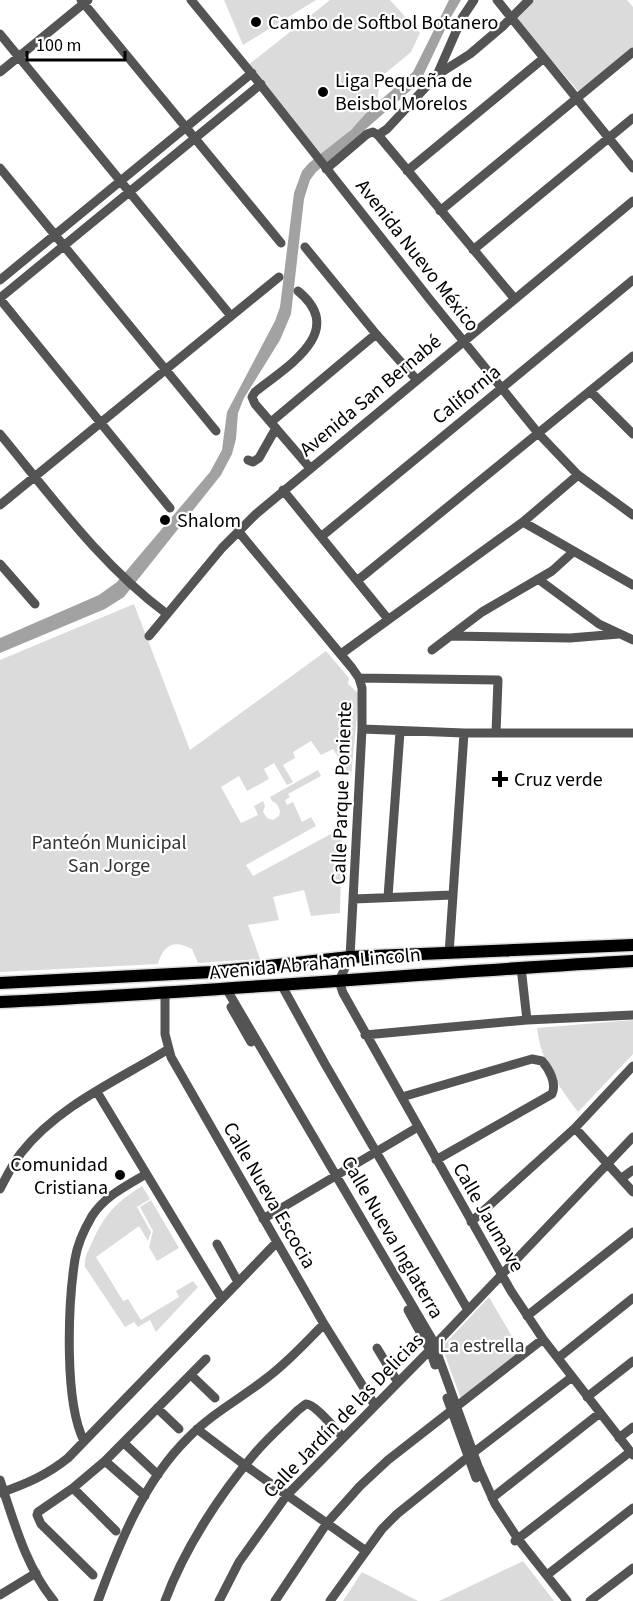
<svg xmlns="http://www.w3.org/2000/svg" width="633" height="1601" font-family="'Source Sans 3',sans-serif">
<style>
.green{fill:#dbdbdb}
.water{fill:#a2a2a2}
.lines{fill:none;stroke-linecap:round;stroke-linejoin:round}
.major-casing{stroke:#dbdbdb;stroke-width:15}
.minor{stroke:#545454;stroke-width:9}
.major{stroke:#000;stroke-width:12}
.poi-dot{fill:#000;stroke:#fff;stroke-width:2}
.labels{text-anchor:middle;stroke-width:4.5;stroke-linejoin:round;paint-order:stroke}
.poi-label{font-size:20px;fill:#000;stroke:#fff;text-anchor:start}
.street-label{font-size:20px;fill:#000;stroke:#fff}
.park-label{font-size:20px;fill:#323232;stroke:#fff}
</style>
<rect width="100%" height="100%" fill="#fff"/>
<path class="green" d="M224,0H316L243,45Z
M330,0H390L420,33L411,52L381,77L376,106L323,156L247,66Z
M535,0H627L633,7V47L579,92L515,17Z
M134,604L190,750L326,651L349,678L348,684L359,694L351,777L333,749L321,755L311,741L293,752L295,758L283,765L293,782L287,785L274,763L264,769L269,779L247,791L239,776L221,787L241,823L258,815L254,806L263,801L265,806L263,812L267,818L273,820L279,816L280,811L277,804L272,801L270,797L318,770L321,776L288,794L290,797L285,800L287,805L293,802L302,822L311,817L316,826L246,865L253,876L342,828L340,913L311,916L304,890L273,897L279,920L248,925L260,959L198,963L192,949C174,939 163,945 158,964L0,972V660Z
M633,1020V1054L578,1112C558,1085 541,1062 537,1028Z
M142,1186L150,1199L137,1207L151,1232L148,1241L139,1226L96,1257L123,1301L128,1299L141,1320L179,1297L176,1291L193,1281L198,1287L156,1332L150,1320L138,1327L134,1322L125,1327L85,1267C84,1259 87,1253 91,1245C103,1216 115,1203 142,1186Z
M151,1200L179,1248L157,1261L149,1247L153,1231L140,1207Z
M489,1297L521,1352L461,1399L442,1347Z
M523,1561L554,1601H439Z
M362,1572L418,1601H343Z"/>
<path class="water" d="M449,0H461L451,17L420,82L316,172L310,180L304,199L291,314L280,340L244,398L238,413L236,439L232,454L221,475L124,597L105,609L0,653V638L99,595L117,582L210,472L222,450L227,412L275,321L280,307L294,193L302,171L309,163L351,130L368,111L413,72Z"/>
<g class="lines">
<g class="major-casing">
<path id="major" d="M0,983L212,972L350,957L633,945
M0,1002C211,992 422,973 633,961"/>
</g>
<path class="minor" d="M81,0L281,243
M191,0L256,79L431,301L538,433L578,475L633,515
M497,0L633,168
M0,34L231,316
M0,72L88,0
M437,75L470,54L503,26L529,0
M378,135L514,298
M0,168L216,431
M326,169L367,134L373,132L378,135L387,129L437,75L462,18L474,0
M407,171L544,58
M440,211L633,52
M305,247L376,334L416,379
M473,250L633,118
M0,280L252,73
M298,291C348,332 286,367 255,392L252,397L255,404L310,468
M0,298L261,84
M0,299L170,508
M590,391L633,434
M271,422L376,334
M0,434C52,497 101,565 167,614
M248,460L253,462L259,458L276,428
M283,490L388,619
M0,505L279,277
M523,522L633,585
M238,531L352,668L359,678L362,688V729L350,957L339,981L343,993L511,1291L543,1339L633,1455
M322,536L633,280
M0,564L35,604
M538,579L599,624L633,640
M358,580L633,356
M149,636L222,548L256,514L633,201
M451,636L570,638L619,634
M432,650L482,612L552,571L573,552
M341,654L523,522L578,475
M359,678L498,680L496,733
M362,729L464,733H633
M388,897L400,732
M354,899L452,895
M449,954L464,733
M521,967L527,1020
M282,986L325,1064L468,1310
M227,990L432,1339L478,1466L495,1504L518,1539L567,1601
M165,994V1034L171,1057L324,1324L374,1404
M231,1007L251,1042
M365,1035L527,1020L633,1015
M97,1092L222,1299
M402,1097L532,1059L542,1061C549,1069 557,1083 552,1094L436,1160
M575,1128L633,1192
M622,1178L633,1170
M0,1189C6,1177 13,1164 21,1153C58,1106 118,1080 167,1050
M263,1219L418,1127
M471,1222L575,1128L633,1066
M217,1244L238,1282
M408,1310L430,1350L435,1365
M527,1316L633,1232
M377,1348L397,1381
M558,1358L633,1298
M191,1375L215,1398
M587,1397L633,1361
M447,1398L476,1478
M157,1408L179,1429
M197,1429L246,1466L366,1551
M619,1438L633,1427
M84,1441C64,1402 68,1304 75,1259C77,1246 85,1228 92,1216C105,1196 126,1186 146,1174
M124,1443L158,1475
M473,1453L572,1377
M105,1461L145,1496
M0,1480C14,1522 26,1567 54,1601
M73,1488L116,1531
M0,1493C26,1484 47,1475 68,1458L277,1242
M492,1498L600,1413
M515,1541L630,1452
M93,1575L41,1524L37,1515L38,1512L73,1488L105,1461L206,1359
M547,1575L633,1508
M0,1595L36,1573
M98,1601C119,1544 144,1481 188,1438C212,1413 242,1398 268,1377C289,1361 306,1342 324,1324
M165,1601C184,1549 220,1494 256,1452C269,1437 284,1424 298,1410C300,1409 304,1405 306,1404C314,1403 336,1430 343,1437
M219,1601L239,1562L287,1495L430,1350L633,1137
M275,1601L327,1523L360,1486L388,1460L543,1339
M330,1601L382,1529L397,1514L468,1457
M590,1601L633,1568"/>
<use href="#major" class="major"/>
</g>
<g class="poi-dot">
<circle cx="256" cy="22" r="6"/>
<circle cx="323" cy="92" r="6"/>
<circle cx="165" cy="520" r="6"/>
<path d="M497 770h6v6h6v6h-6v6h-6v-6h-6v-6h6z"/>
<circle cx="120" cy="1175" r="6"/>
</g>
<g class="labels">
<g class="poi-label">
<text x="268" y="29">Cambo de Softbol Botanero</text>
<text x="335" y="87">Liga Pequeña de<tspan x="335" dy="23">Beisbol Morelos</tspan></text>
<text x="177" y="527">Shalom</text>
<text x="514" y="786">Cruz verde</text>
<text x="108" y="1171" text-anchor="end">Comunidad<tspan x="108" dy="23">Cristiana</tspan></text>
</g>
<g class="street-label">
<text transform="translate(418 255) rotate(52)" y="7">Avenida Nuevo México</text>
<text transform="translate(466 394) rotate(-39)" y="7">California</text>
<text transform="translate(370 395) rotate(-40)" y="7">Avenida San Bernabé</text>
<text transform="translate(341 793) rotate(-88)" y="7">Calle Parque Poniente</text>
<text transform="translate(315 963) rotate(-5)" y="7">Avenida Abraham Lincoln</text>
<text transform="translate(270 1195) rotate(60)" y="7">Calle Nueva Escocia</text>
<text transform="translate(489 1217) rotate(60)" y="7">Calle Jaumave</text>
<text transform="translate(393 1237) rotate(60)" y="7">Calle Nueva Inglaterra</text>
<text transform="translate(343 1415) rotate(-46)" y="7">Calle Jardín de las Delicias</text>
</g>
<g class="park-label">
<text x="109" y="849">Panteón Municipal<tspan x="109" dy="23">San Jorge</tspan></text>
<text x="482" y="1352">La estrella</text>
</g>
</g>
<path d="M27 51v9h98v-9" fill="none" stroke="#000000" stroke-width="3"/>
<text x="36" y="51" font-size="18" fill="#000000" stroke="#ffffff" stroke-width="4.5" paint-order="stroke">100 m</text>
</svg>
